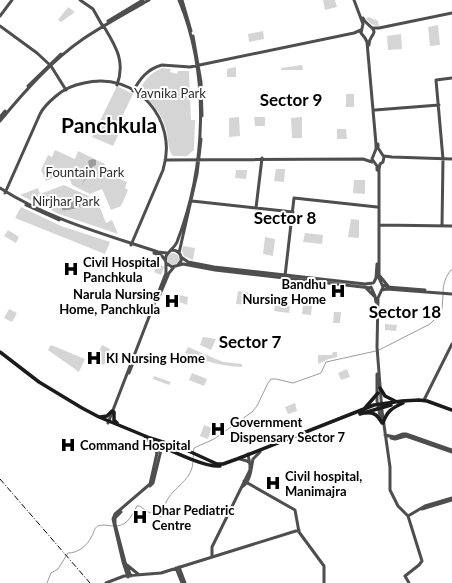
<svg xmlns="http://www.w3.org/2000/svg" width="452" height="583" font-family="Lato,sans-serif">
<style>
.green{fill:#d5d5d5}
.water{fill:#9c9c9c}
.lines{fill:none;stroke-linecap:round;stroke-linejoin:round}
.stream{stroke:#9c9c9c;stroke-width:1}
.tertiary{stroke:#4e4e4e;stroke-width:3}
.secondary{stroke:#1b1b1b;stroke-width:3.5}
.rail{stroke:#000;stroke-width:1;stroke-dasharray:6 2 1 2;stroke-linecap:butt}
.labels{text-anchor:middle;stroke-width:4;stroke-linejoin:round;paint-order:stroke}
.park-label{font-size:13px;fill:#2c2c2c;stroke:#fff}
.poi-label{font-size:13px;font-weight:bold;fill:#000;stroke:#fff;text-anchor:start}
.district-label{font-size:17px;font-weight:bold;fill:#000;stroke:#fff}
.town-label{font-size:21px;font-weight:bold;fill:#000;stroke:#fff}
</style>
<rect width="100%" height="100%" fill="#fff"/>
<path class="green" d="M323,0H335L337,7L325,10Z
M68,7L75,12L61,22L58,20Z
M369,17L378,21L379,26C373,26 369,23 366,18Z
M438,25L440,45L430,46L428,27Z
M263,31L264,39L249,42L248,34Z
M401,34L402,49L388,50L387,36Z
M302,65L303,70H281V68Z
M236,67V77H227V69Z
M162,68L171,69L170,72L177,74L178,71H189L191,120H195L194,150L187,156H173C167,149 169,138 166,129C162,113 151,102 139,90C145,80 150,73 162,68Z
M117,86L133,94L119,123L123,125L113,146L92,137Z
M346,94H354V107H346Z
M239,117L240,136L229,137V118Z
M254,117H265V126H255Z
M302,117V138H292L291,118Z
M337,129H346L347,139H337Z
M55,150L75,159L78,151L105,164L102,171L127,182L125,188L128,190L121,206L111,210L102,189L90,194L72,185L67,172L46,181L41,170L48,155L52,157Z
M276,169H285L284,182L274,181Z
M236,170H247L246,179L235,178Z
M354,180H365V194L353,193Z
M64,185L97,200L106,223L112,220L118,234L59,214L20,195L38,188L40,194Z
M21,207L61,226L110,242L105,254L15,218Z
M351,219L359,220V238L348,237Z
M8,230L19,237L16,243L4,236Z
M305,233L323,235L322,244L303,242Z
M265,237L275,239L273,256L263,254Z
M183,246L195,248L193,260L184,256L182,250Z
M167 259a6 6 0 1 1 12 0a6 6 0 1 1-12 0Z
M158,262L164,267L161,275L154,272Z
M238,291L248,292L247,305L236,304Z
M179,295L188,297L187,305L177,301Z
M304,297L313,298L311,315L302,314Z
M275,304L290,306L289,313L274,311Z
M9,309L17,313L12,322L4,318Z
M334,312H341L340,323H333Z
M385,324L397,325L396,331L385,330Z
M203,337L216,339L211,350L200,345Z
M51,345L85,359L79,372L48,350Z
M102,345L110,349L104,365L95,361Z
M188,347L223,362L242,364V367C219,366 206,361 185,353Z
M333,352H337V357L329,359L318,364V355H332Z
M347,369L350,377L341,380L338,373Z
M192,373L207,379L204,386L189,380Z
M154,376L171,382L169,385L153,379Z
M295,403L297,411L288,414L285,407Z
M204,425L212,428L208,439L200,436Z"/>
<path class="water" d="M92,159L96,160V165L92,167L93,175L87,176L81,187L86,176L83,170L89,166L88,161Z
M73,198H81L85,201V203C80,208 68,211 62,210V205L70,201H72Z"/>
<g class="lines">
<path class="stream" d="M443,292C443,284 446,276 451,270H452
M379,350L430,324L438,316L442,309L443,295
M193,459L194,448L214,439L252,412L257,406L268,383L271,379H276L293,383L321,373L326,362L376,351
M117,526C128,525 132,515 137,506H140L146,511L161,517L165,514L166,508L165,506C169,488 192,483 193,462
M47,583L51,573L58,569L68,553C78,553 87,546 92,536C94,532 94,528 98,526C103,524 109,526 114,526"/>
<path class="tertiary" d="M80,0L93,9L102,25
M179,0C210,75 206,167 177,242C173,251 163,253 166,263L172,267L183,264L215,270L371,288
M182,0L191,31
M354,0L363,24L361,33L365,38L367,42L376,144V149L372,159L377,166V170
M0,16L12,0
M363,18C366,25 374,27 374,32C373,37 369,37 369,45
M108,21L143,0
M103,25C115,45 126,61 117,85
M0,26L37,53L51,66L66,90
M372,28H379L452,13
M193,36L201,82L202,116
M28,86L61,54
M133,91C140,79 147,69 162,65L190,67L354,33L361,30
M375,110L439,105
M0,117L5,111
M0,121C24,92 51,61 83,39C104,25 126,13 149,0
M378,144V148L384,157L383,162L380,164
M384,156L392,157L452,159
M165,160L363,159L372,162
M380,164L379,169V278L383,287L378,298L377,347L382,411L390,467V490L398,506L408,516L422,561L419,565L405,576L409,583
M0,188C48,219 104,234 158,252L167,253
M5,193L40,114C44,106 50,101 56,96C64,89 73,85 84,83C136,70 179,120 163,170L131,245
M192,201L293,212
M26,205L59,220
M256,208L262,158
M379,225L452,226
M442,226L443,159L436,80L452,78
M171,250C178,250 182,254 181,261L178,265
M154,253L162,256L165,260
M179,253L197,174L201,139
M181,257L188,262L214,267L365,284L373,283
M379,275L388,286
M285,276L294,198L377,207
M374,282L376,278L377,264
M383,285L387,287L425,290
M365,287L375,297
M371,287L375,296L376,302
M382,290L387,289L452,294
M158,299L169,273L174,267
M129,373L135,358
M377,374V401L381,420
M424,400L452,344
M108,423L166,273V263
M385,435L395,437L403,434H406L452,450
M391,438L395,439L406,436L452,452
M150,441L157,453
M240,459L247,461L250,463
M244,481L295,510L299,532L324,566V583
M150,486L153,483L163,442
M242,487C251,481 251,468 253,459L260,452
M422,509L452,500
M121,512L115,518V524L125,562L131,576
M408,516L425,506L452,498
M212,557V547L250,470V465L248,454
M127,565L138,574
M179,567L185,583
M176,568L182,583
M128,577L123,562L113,519L115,514L150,484L159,444
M106,583L124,576L161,573L299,530"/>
<path class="secondary" d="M0,352L39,382L82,408L99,417L150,438L182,448L217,464H223L237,459L374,405L402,401L419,400L427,401L452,410
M380,388L385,396L395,401
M365,408L378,393
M114,412V420L117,423
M366,413C375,412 378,416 382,423
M360,414L391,405
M100,417L107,416L112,411
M383,423C387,411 392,408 403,403
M145,439C162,446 204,468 220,466"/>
<path class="rail" d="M0,479L90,583"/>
</g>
<defs>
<g id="hospital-bare" transform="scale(1.2)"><path d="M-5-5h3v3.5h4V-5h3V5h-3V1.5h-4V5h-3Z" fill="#000" stroke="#fff" stroke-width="2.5" paint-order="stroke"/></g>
</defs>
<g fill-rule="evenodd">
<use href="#hospital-bare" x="71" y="269"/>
<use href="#hospital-bare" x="338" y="291"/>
<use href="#hospital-bare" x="172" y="301"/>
<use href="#hospital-bare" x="94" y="358"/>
<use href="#hospital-bare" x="218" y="429"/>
<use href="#hospital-bare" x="68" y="445"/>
<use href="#hospital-bare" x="273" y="483"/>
<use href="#hospital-bare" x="140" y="517"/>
</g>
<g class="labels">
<g class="park-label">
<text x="170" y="98">Yavnika Park</text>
<text x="85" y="177">Fountain Park</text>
<text x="66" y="206">Nirjhar Park</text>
</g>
<g class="poi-label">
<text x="83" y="267">Civil Hospital<tspan x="83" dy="15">Panchkula</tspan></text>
<text x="326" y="289" text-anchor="end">Bandhu<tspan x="326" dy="15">Nursing Home</tspan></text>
<text x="160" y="299" text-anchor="end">Narula Nursing<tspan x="160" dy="15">Home, Panchkula</tspan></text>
<text x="106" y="363">Kl Nursing Home</text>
<text x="230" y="427">Government<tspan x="230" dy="15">Dispensary Sector 7</tspan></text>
<text x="80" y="450">Command Hospital</text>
<text x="285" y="481">Civil hospital,<tspan x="285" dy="15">Manimajra</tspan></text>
<text x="152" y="515">Dhar Pediatric<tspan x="152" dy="15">Centre</tspan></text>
</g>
<g class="district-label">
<text x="291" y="106">Sector 9</text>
<text x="285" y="224">Sector 8</text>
<text x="405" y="318">Sector 18</text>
<text x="250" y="348">Sector 7</text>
</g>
<g class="town-label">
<text x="109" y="133">Panchkula</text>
</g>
</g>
</svg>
